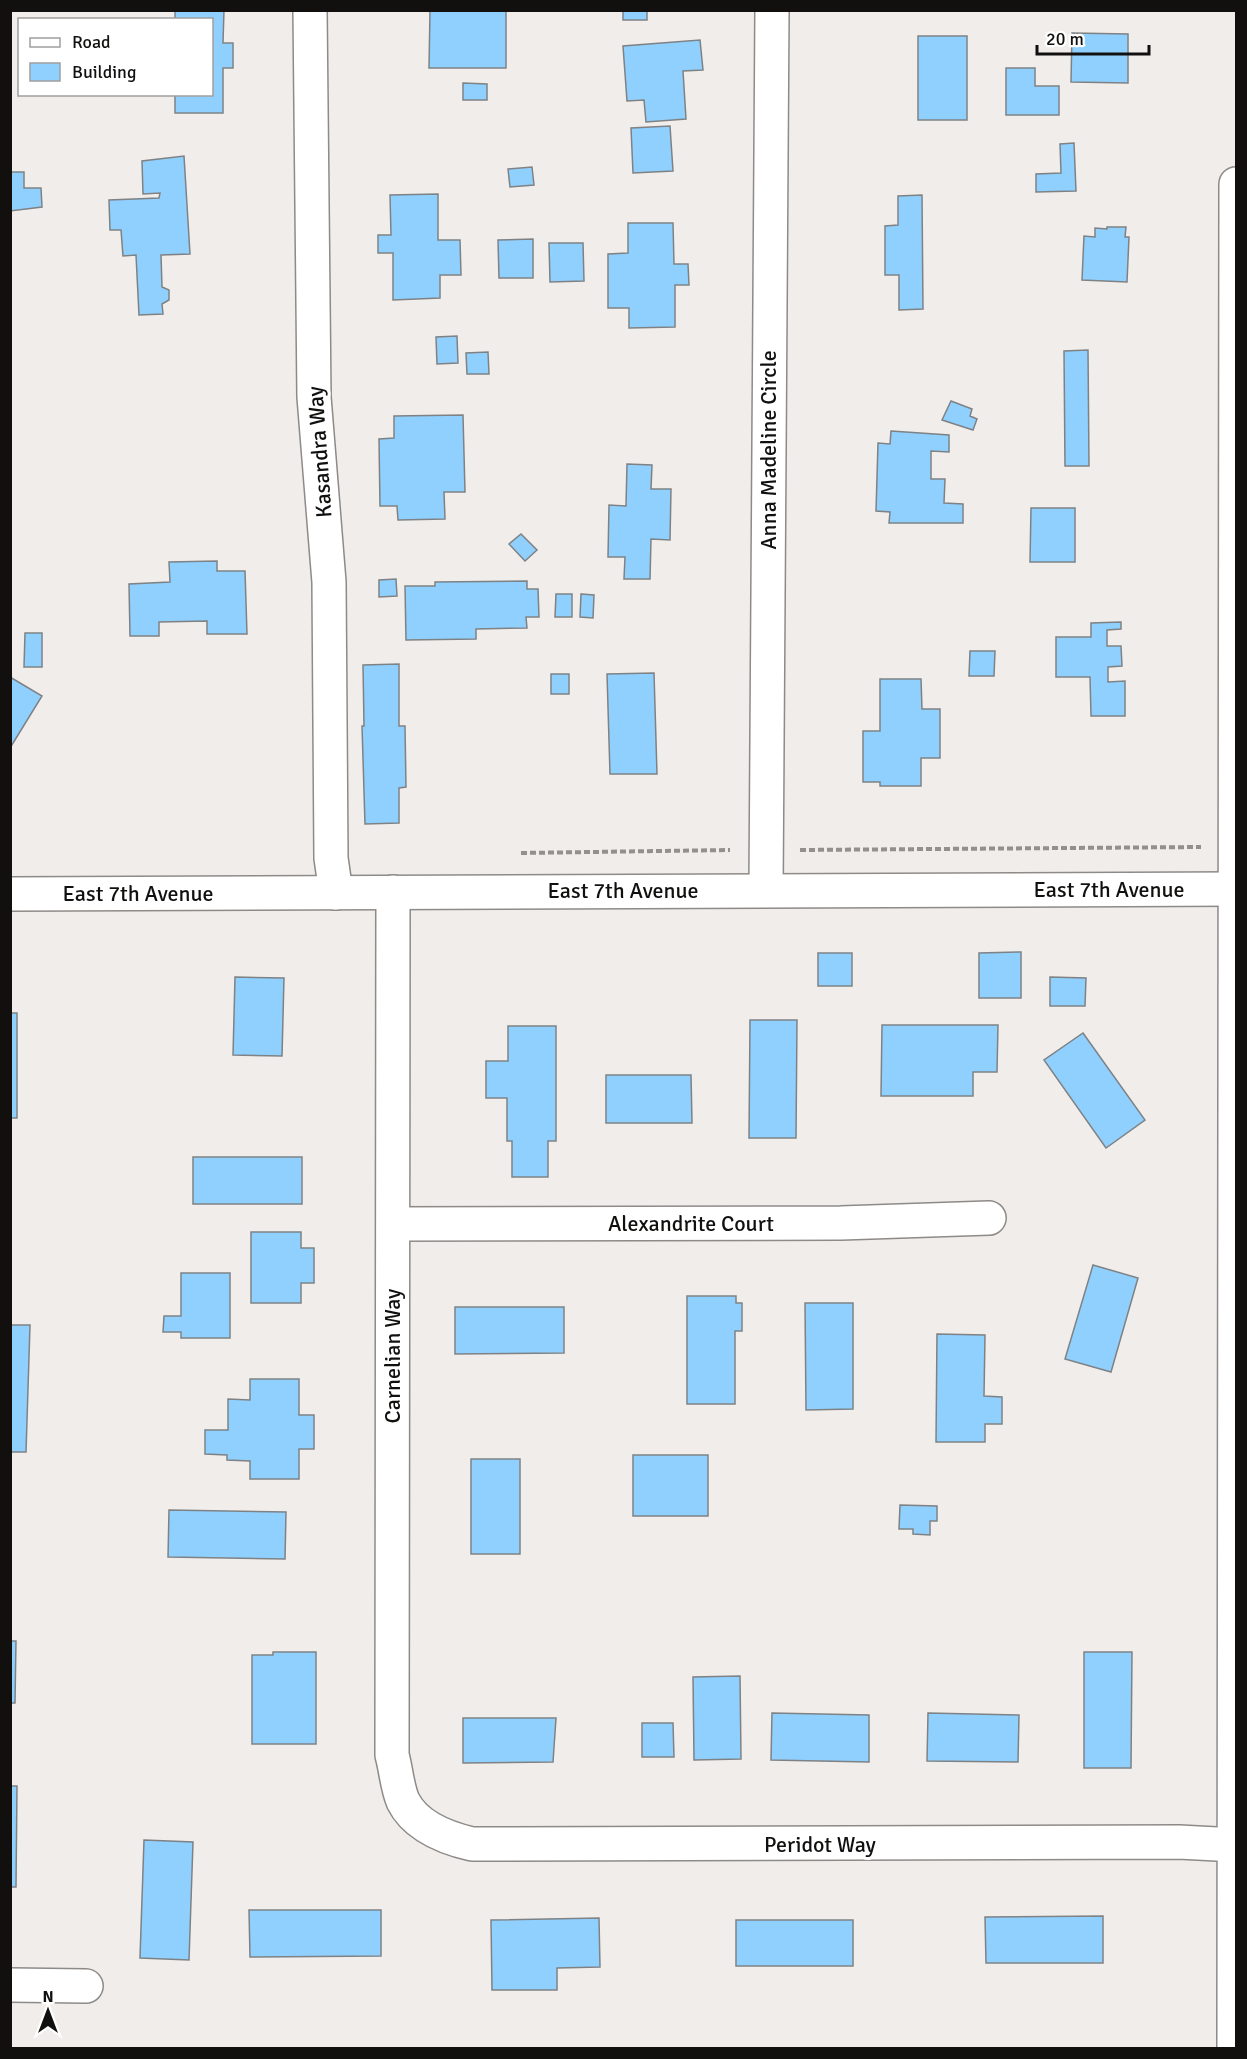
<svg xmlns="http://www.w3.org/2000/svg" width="1247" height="2059" font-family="Signika,sans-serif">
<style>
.building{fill:#90d0fe;stroke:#7e8285;stroke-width:1.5}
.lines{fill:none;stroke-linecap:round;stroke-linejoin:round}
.minor-casing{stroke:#8e8a88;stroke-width:36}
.tertiary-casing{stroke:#8e8a88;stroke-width:36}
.secondary-casing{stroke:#8e8a88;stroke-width:36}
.path{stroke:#928f8d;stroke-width:4;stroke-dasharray:6 3;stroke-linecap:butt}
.minor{stroke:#fff;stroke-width:33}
.tertiary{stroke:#fff;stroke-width:33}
.secondary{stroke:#fff;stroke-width:33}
.labels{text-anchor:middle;stroke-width:6;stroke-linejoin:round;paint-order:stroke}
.street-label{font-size:22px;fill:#11100f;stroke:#fff}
</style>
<rect width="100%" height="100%" fill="#f1edea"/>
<path class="building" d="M175,10H224L223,43H233V68H223V113H175V94H212V20H175Z
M623,10H647V20H623Z
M430,11H506V68H429Z
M1072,33L1128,34V83L1071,82Z
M918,36H967V120H918Z
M700,40L703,70L683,71L686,119L646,122L644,100L627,101L623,46Z
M1006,68H1035V86H1059V115H1006Z
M463,83L487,84V100H463Z
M670,126L673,171L633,173L631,128Z
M1074,143L1076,191L1036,192V174L1061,173L1060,144Z
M184,156L190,254L161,255L162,287L169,290V300L162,304L163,314L139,315L136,255L123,256L121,230H110L109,200L159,198L160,193L143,194L142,161Z
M532,167L534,185L510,187L508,169Z
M10,172H24V188H41L42,207L10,211Z
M438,194V240H460L461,275H440V298L393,300V253H378V235H391L390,195Z
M922,195L923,309L899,310V275H885V226L898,225V196Z
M628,223H673L674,264H688L689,285H675V327L629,328V308H608V254L628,253Z
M1107,227H1126L1125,237H1129L1127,282L1082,280L1084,236L1095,237V228L1107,229Z
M533,239V278H499L498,240Z
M549,243H583L584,281L550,282Z
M457,336L458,363L437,364L436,337Z
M1088,350L1089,466H1065L1064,351Z
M488,352L489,374H467L466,353Z
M951,401L972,409L970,416L977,419L973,430L942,420Z
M463,415L465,492H444L445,519L398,520L397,506H380L379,439L394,438V416Z
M891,431L949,435V452L931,451V479H945L944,503L963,504V523H889L890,512L876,511L878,443L890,444Z
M627,464L652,465L651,489H671L670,540L651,539L650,579H624L625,557H608L609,505L626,506Z
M1031,508H1075V562H1030Z
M521,534L537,550L525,561L509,544Z
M217,561V571H245L247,634H207V621L159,622V636H130L129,584L170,582L169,562Z
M396,579L397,596L379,597V580Z
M527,581V589H538L539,617H526L527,628L476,629V639L406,640L405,586H435V582Z
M556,594H572V617H555Z
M581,594L594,595L593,618L580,617Z
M1121,622V629L1107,630V646H1121L1122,666L1108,667V682L1125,681V716H1091L1090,677H1056V637H1091V623Z
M25,633H42V667H24Z
M970,651H995L994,676H969Z
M399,664V726H405L406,787L399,788V823L365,824L362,726H364L363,665Z
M654,673L657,774H610L607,674Z
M551,674H569V694H551Z
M10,677L42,696L10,748Z
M880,679H921L922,709H940V758H921V786H880V782H863V731H880Z
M1021,952V998H979V953Z
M818,953H852V986H818Z
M235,977L284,978L282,1056L233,1055Z
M1050,977L1086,978L1085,1006H1050Z
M10,1013H17V1118H10Z
M750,1020H797L796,1138H749Z
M882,1025H998L997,1072H973V1096H881Z
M508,1026H556V1141H548V1177H512V1141H507V1098H486V1061H508Z
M1083,1033L1145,1120L1106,1148L1044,1060Z
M606,1075H691L692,1123H606Z
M193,1157H302V1204H193Z
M251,1232H301V1248H314V1283H301V1303H251Z
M1093,1265L1138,1278L1111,1372L1065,1359Z
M181,1273H230V1338H181V1332H163L164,1316H181Z
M687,1296H736V1303H742V1331H735V1404H687Z
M805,1303H853V1409L806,1410Z
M455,1307H564V1353L455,1354Z
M10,1325H30L26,1452H10Z
M937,1334L985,1335L984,1396L1002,1397V1424H985V1442H936Z
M250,1379H299V1415H314V1449H299V1479H250V1461L227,1460V1455L205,1454V1430H228V1399L250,1400Z
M633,1455H708V1516H633Z
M471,1459H520V1554H471Z
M900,1505L937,1506V1521H930V1535L913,1534V1529H899Z
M169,1510L286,1512L285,1559L168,1557Z
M10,1641H16L15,1703H10Z
M273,1652H316V1744H252V1655H273Z
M1084,1652H1132L1131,1768H1084Z
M740,1676L741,1759L694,1760L693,1677Z
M772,1713L869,1715V1762L771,1760Z
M928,1713L1019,1715L1018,1762L927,1761Z
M463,1718H556L553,1762L463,1763Z
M642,1723H673L674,1757H642Z
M10,1786H17L16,1887H10Z
M144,1840L193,1842L189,1960L140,1958Z
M249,1910H381V1956L250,1957Z
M1103,1916V1963H986L985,1917Z
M599,1918L600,1967L557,1968V1990H492L491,1920Z
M736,1920H853V1966H736Z"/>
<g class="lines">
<g class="minor-casing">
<path id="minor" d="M310,10L314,397L329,582L331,858L336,893
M766,889L772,10
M393,892L392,1755C396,1769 397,1787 403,1801C416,1827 446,1838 472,1844L1179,1842L1236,1845
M393,1224L841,1223L989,1218
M10,1985L86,1986"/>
</g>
<g class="tertiary-casing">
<path id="tertiary" d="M1234,2048L1236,184"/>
</g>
<g class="secondary-casing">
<path id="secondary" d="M10,894L1236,889"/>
</g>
<path class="path" d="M800,850L1201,847
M521,853L730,850"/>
<use href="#minor" class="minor"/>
<use href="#tertiary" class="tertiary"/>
<use href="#secondary" class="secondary"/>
</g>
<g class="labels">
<g class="street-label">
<text transform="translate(768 450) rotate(-90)" y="8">Anna Madeline Circle</text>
<text transform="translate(319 452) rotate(-94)" y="8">Kasandra Way</text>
<text x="1109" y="897">East 7th Avenue</text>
<text x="623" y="898">East 7th Avenue</text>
<text x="138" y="901">East 7th Avenue</text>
<text x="691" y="1231">Alexandrite Court</text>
<text transform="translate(392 1356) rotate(-90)" y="8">Carnelian Way</text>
<text x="820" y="1852">Peridot Way</text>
</g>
</g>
<rect width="1247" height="2059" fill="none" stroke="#11100f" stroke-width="24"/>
<rect x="18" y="18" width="195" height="78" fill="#ffffff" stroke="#a09f9f" stroke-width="1.5"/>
<rect x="30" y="38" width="30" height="9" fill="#ffffff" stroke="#a09f9f" stroke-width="1.5"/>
<text x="72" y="48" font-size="18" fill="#11100f">Road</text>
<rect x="30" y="63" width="30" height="18" fill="#90d0fe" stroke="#a09f9f" stroke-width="1.5"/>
<text x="72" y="78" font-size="18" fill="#11100f">Building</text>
<g transform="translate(48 2011)" stroke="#ffffff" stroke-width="4.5" paint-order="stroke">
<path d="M0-4.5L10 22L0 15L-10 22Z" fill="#11100f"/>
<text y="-9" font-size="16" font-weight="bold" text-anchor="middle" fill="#11100f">N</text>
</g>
<path d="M1037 45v9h112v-9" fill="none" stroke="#11100f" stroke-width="3"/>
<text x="1046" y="45" font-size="18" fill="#11100f" stroke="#ffffff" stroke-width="4.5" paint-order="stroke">20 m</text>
</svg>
